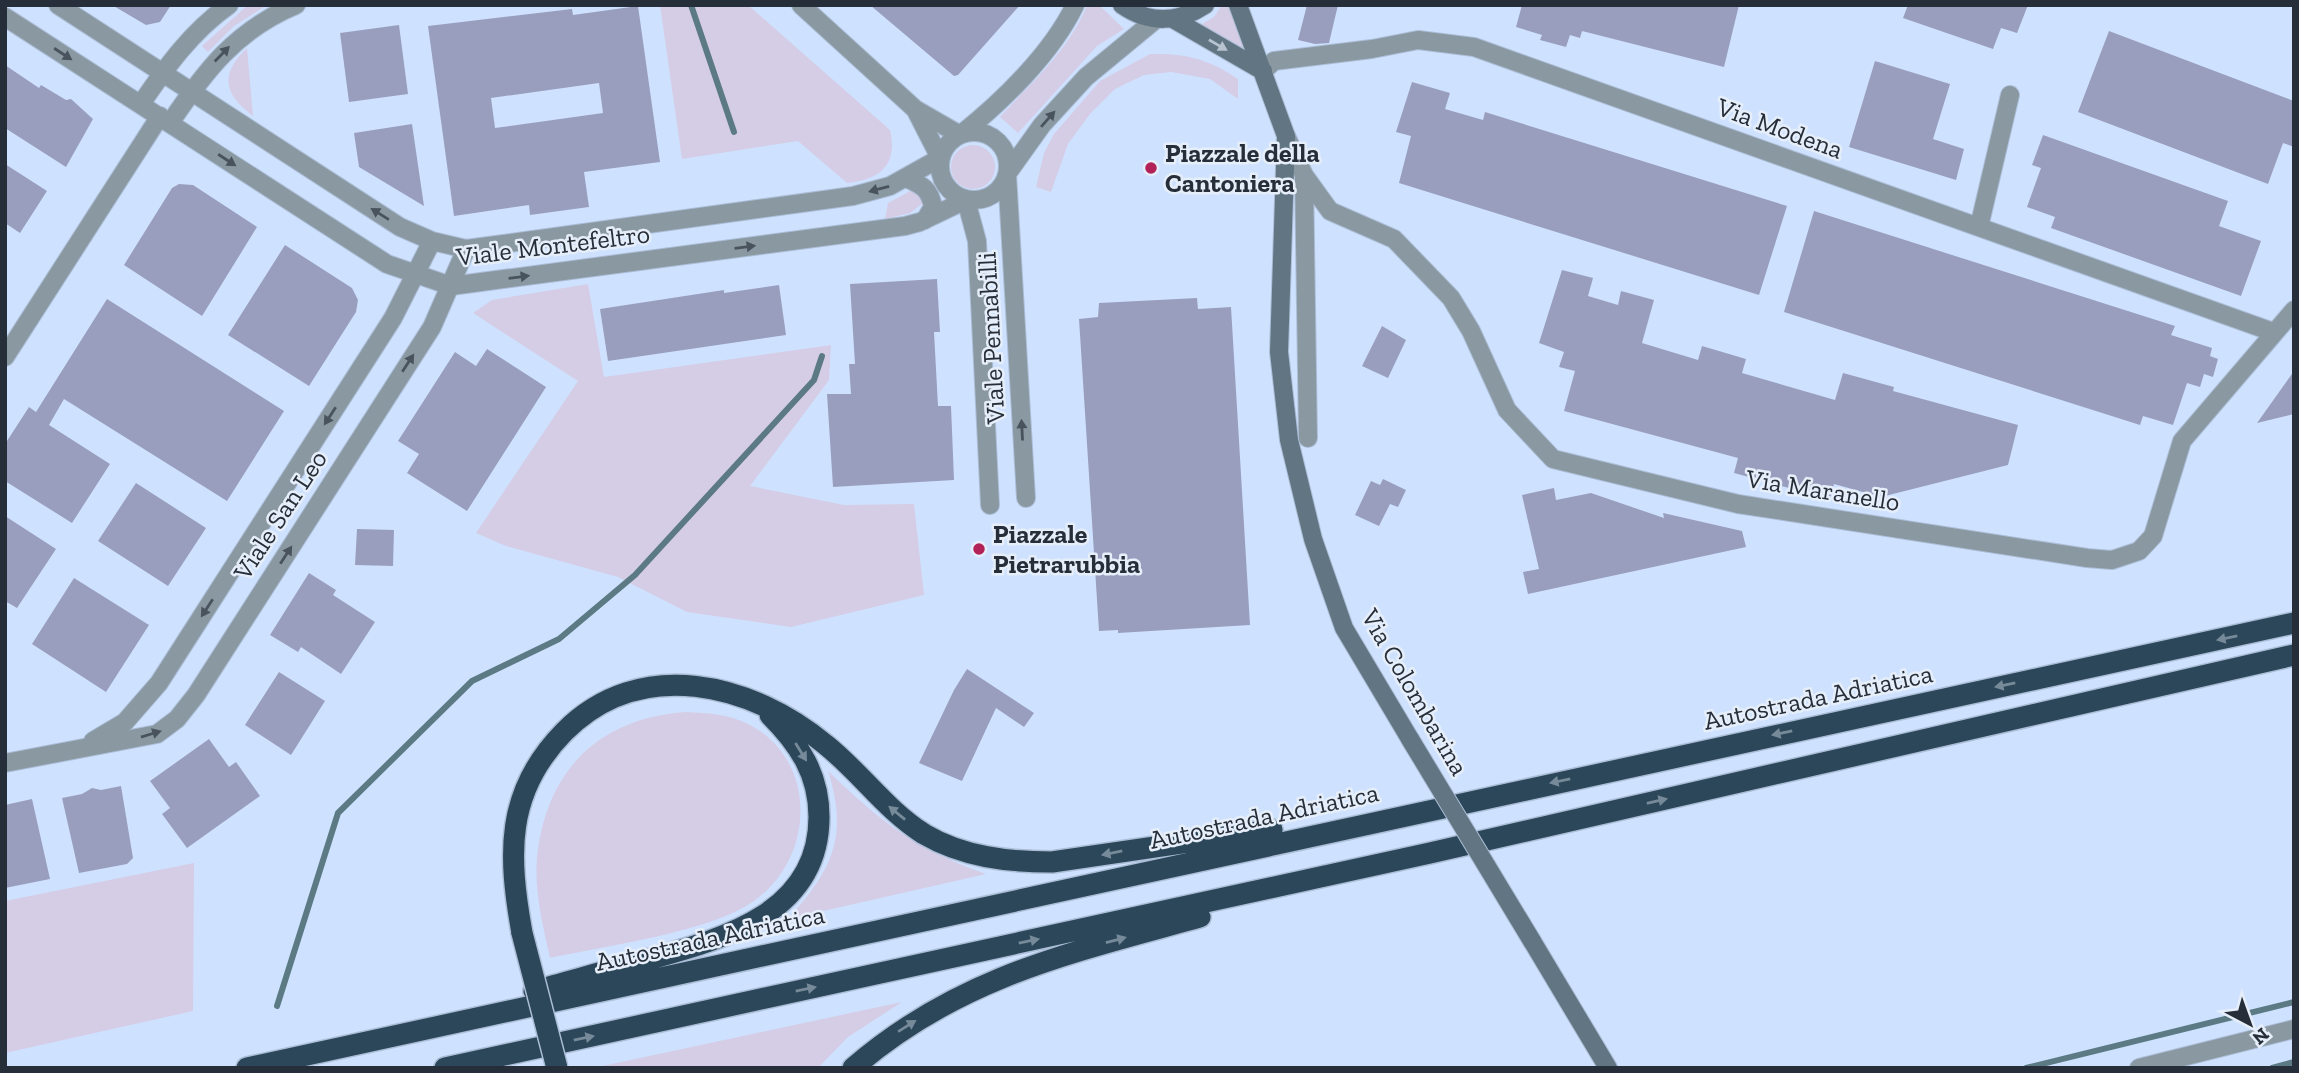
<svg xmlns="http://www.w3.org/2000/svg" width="2299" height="1073" font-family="'Zilla Slab',serif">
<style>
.green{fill:#d5cce5}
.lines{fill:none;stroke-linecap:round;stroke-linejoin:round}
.stream{stroke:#5b7a84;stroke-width:6}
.building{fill:#9a9ebe;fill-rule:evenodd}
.street-casing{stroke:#acbed7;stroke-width:20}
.secondary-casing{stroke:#acbed7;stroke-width:20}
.highway-casing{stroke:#acbed7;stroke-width:24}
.street{stroke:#8a98a1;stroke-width:18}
.secondary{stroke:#617582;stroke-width:18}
.highway{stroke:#2b4759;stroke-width:21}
.secondary-bridge-casing{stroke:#acbed7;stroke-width:20;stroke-linecap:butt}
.highway-bridge-casing{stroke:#acbed7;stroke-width:24;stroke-linecap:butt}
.secondary-bridge{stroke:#617582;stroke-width:18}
.highway-bridge{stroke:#2b4759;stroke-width:21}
.oneway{fill:#b7c4d0}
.oneway2{fill:#49535d}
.oneway3{fill:#768a99}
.poi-dot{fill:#b22257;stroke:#e6eefa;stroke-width:2.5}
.labels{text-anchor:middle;stroke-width:5;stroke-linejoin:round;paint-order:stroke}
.street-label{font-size:26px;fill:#262e39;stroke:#e6eefa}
.poi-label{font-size:26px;font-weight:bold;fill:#262e39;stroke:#e6eefa;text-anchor:start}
</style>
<rect width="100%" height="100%" fill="#cee2ff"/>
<path class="green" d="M248,5H267L234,26L208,52L202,46Z
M660,5H748L890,130C898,164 881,180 847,183L798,141L682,159Z
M1087,5H1099L1124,29L1097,46L1018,133L1000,117C1031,83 1070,49 1087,5Z
M1222,5H1230L1247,51L1195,28L1214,17Z
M247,48L253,116C224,94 219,75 247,48Z
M1150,54C1185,53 1209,59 1238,79V99L1210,79L1171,72L1144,75L1115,89L1090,114L1068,144L1051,192L1036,187L1044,153L1054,134L1100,81Z
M951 167a22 22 0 1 1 44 0a22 22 0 1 1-44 0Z
M916,188L926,201L910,213L885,219L888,203Z
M588,284L604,377L831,345L829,380L750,486L844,505L914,504L924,595L791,627L687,612L618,577L506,546L476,533L578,381L473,313L492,300Z
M686,712C708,713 728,714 748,724C819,760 815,858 754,901C711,932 604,946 550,958C543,926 534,891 537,858C546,770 599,718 686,712Z
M828,771C881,822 915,849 986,874L788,919C832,870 849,837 828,771Z
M194,863L193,1011L5,1053V901Z
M902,1002L848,1037L818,1068H593Z"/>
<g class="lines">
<path class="stream" d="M691,5L734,132
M277,1006L338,813L472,681L559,639L635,575L814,380L822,356
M2026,1068L2294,1002
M2272,1068L2294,1062"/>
</g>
<path class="building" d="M112,5H171L160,22L146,25Z
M870,5H1020L958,75L954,76Z
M1307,5H1338L1329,43L1315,44L1298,40Z
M1522,5H1739L1724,67L1582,31L1580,38L1570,35L1566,47L1540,40L1542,35L1516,27Z
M1908,5H2028L2017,33L2001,28L1993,49L1903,18Z
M638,6L660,162L584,172L589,207L530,215L529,205L454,216L428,26L572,9L573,15ZM599,83L603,113L495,128L491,98Z
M399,25L408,94L349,102L340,33Z
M2109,31L2294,101V147L2283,143L2268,184L2078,112Z
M1875,61L1950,84L1933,139L1964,149L1956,180L1849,147Z
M5,65L39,88L41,85L66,100L71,99L93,119L66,167L5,128Z
M1412,82L1450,93L1445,109L1483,120L1485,112L1787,206L1759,295L1399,183L1411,136L1396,132Z
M412,124L424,206L359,167L354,133Z
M2043,135L2228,201L2219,226L2261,241L2241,296L2051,228L2055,217L2027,207L2041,168L2032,165Z
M5,164L47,191L20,233L5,223Z
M179,184L193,185L257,227L202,316L124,265L172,188Z
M1814,211L2175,326L2171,335L2212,348L2210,356L2218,359L2213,377L2204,374L2200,387L2187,383L2173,425L2143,416L2140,425L1784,312Z
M285,245L352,288L358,300L356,312L309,386L228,335Z
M1562,270L1593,278L1588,296L1618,305L1621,291L1654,300L1642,343L1698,360L1702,346L1746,359L1742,373L1835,400L1843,373L1894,387L1893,391L2018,425L2008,465L1881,497L1834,484L1830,499L1734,473L1738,458L1564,411L1575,371L1559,367L1564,352L1539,343Z
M937,279L940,332H934L938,406H951L954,480L833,487L827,394H851L849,364H855L850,284Z
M779,285L786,335L608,361L600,309L724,290V293Z
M1197,298L1198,309L1231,307L1250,625L1118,633V630L1099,631L1079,319L1098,317L1099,303Z
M107,299L284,411L227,501L64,399L49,425L110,464L72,523L5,481V444L29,407L36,412Z
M1382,326L1406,340L1388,378L1362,366Z
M487,349L546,387L467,511L407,473L419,454L398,441L455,352L476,366Z
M2294,371V414L2257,423Z
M1383,479L1406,490L1398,507L1390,504L1379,526L1355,515L1371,481L1380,485Z
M136,483L206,528L168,586L98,541Z
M1554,488L1556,500L1591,493L1664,518L1663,513L1742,531L1746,547L1528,594L1523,572L1539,569L1522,495Z
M5,516L56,549L17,608L5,601Z
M357,529L394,530L393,566L355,565Z
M309,573L336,590L333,595L375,622L341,674L301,647L298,652L270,635Z
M74,578L149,625L106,692L32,644Z
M967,669L1034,713L1024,727L996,708L962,781L919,763L954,690Z
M279,672L325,701L291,755L245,725Z
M209,739L229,767L236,762L260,796L187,848L162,814L170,808L150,781Z
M121,786L133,858L127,864L79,873L62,798L82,794L92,788L101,790Z
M32,799L50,879L5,888V805Z"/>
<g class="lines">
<g class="street-casing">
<path id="street" d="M58,5L400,227L432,241L466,249L853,196L890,186L940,158L915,109L960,135C1002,102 1052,53 1075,5
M801,5L915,109
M5,17L387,264L451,286L905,226L920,222L966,200L977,241L990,505
M1263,71L1274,61L1372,49L1418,40L1474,47L2273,332
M141,104C166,67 192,31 229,5
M170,123C205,71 236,30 296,5
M940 166a34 34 0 1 1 68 0a34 34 0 1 1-68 0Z
M1286,136L1304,175L1330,211L1394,239L1451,298L1471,331L1507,410L1553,459L1738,504L2087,558L2112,560L2139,551L2153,536L2182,441L2294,310
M1304,175L1308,438
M906,178C922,185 930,189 933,207L925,220
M1979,227L2010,95
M5,357L160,116
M1026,498L1007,174L1042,125L1086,77L1155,20
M93,741L125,722L159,683L393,318L432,241
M5,763L157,734L177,719L196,695L432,327L466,249
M2139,1068L2294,1029"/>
</g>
<g class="secondary-casing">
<path id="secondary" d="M1122,5C1149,24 1178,23 1205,5
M1238,5L1286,136L1279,352L1289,440L1313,539L1344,628L1410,739
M1173,19L1263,71
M1532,941L1608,1068"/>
</g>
<g class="highway-casing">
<path id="highway" d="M522,933C508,855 505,792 564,732C640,655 752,683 826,745C861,773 886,810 924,834C963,857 1008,862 1052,862L1272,830
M534,991C571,981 609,970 647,960C722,939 819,914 819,817C819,774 799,744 770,715
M247,1068L2294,623
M445,1068L1430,853L2294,655
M853,1068C958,977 1070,953 1200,917"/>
</g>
<use href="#street" class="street"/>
<use href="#secondary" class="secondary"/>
<use href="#highway" class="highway"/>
<g class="secondary-bridge-casing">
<path id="secondary-bridge" d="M1410,739L1532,941"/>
</g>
<g class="highway-bridge-casing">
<path id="highway-bridge" d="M522,933L557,1068"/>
</g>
<use href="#secondary-bridge" class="secondary-bridge"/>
<use href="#highway-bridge" class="highway-bridge"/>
</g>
<defs><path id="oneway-solid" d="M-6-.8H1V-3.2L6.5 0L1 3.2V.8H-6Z" transform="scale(1.75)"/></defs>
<use class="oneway" href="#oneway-solid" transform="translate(1218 45) rotate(30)"/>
<g class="oneway2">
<use href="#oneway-solid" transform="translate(63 54) rotate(33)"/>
<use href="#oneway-solid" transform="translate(222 54) rotate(-46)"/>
<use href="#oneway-solid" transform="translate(1048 119) rotate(-49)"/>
<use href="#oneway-solid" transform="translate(227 160) rotate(33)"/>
<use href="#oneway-solid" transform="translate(879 189) rotate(165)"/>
<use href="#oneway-solid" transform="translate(380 214) rotate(-148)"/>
<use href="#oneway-solid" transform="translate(745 247) rotate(-7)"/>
<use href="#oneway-solid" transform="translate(519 277) rotate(-7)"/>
<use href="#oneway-solid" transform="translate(408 363) rotate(-57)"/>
<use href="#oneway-solid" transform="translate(330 416) rotate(123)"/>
<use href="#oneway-solid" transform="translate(1022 430) rotate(-93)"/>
<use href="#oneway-solid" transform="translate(286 555) rotate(-57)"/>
<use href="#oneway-solid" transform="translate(207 608) rotate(123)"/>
<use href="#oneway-solid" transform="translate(151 734) rotate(-17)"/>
</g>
<g class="oneway3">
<use href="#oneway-solid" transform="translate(2227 638) rotate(168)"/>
<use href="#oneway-solid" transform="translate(2005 685) rotate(168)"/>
<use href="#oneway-solid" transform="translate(1782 733) rotate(168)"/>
<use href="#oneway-solid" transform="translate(801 752) rotate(58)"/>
<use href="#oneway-solid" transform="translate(1560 781) rotate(168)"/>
<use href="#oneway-solid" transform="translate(1657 801) rotate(-13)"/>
<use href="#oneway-solid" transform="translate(897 813) rotate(-141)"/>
<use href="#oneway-solid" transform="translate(1112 853) rotate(169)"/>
<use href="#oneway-solid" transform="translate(1116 940) rotate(-15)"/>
<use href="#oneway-solid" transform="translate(1029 941) rotate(-12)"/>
<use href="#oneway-solid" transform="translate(806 989) rotate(-12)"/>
<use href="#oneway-solid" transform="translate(907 1026) rotate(-32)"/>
<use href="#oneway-solid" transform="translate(584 1038) rotate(-12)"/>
</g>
<g class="poi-dot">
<circle cx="1151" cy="168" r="7"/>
<circle cx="979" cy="549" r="7"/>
</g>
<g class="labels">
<g class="street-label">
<text transform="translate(1780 128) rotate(20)" y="9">Via Modena</text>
<text transform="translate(553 245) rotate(-7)" y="9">Viale Montefeltro</text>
<text transform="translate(991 338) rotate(-93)" y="9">Viale Pennabilli</text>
<text transform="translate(1823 490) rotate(9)" y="9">Via Maranello</text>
<text transform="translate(280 515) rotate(-57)" y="9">Viale San Leo</text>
<text transform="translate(1415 692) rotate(60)" y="9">Via Colombarina</text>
<text transform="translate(1818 697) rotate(-12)" y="9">Autostrada Adriatica</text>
<text transform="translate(1264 816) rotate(-12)" y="9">Autostrada Adriatica</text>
<text transform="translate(710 938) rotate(-12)" y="9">Autostrada Adriatica</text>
</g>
<g class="poi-label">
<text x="1165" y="162">Piazzale della<tspan x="1165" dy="30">Cantoniera</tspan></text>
<text x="993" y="543">Piazzale<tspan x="993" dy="30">Pietrarubbia</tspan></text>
</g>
</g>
<rect width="2299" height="1073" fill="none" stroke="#262e39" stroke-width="14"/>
<g transform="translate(2250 1024) rotate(139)" stroke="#e6eefa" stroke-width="5" paint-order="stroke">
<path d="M0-5L12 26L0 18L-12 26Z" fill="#262e39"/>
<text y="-10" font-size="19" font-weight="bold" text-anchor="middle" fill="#262e39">N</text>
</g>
</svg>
